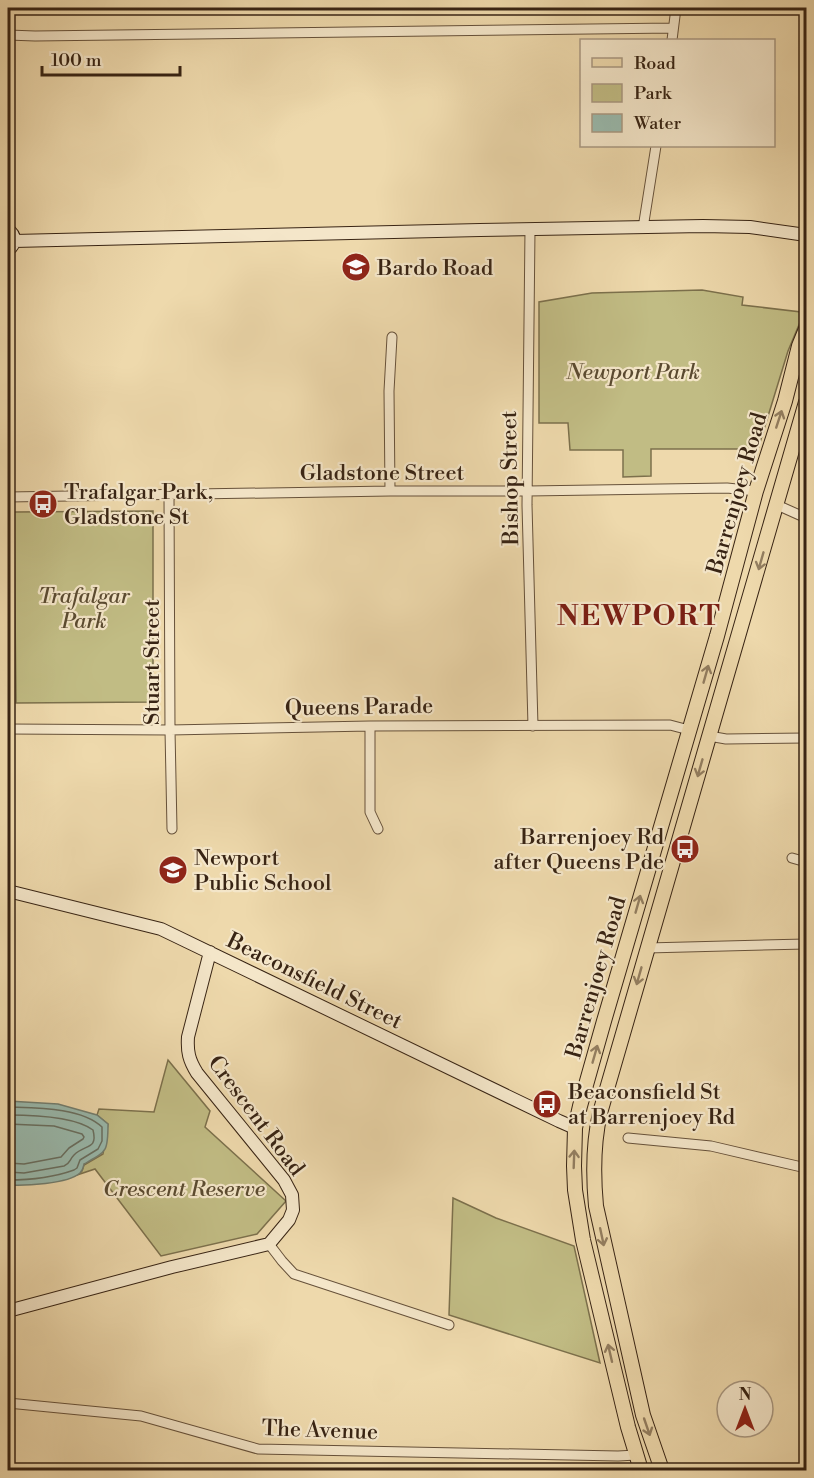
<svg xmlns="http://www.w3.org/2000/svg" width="814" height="1478" font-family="'Libre Bodoni',serif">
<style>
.green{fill:#c1bc84;stroke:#7c704c;stroke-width:1.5}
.water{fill:#99baae;stroke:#727e70;stroke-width:1.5}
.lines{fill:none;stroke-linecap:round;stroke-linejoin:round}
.shore{stroke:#686f61;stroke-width:1.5}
.street-casing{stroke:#66513a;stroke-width:11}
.secondary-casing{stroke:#382414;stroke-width:14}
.primary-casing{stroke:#382414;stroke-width:16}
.street{stroke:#f4e6c9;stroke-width:9}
.secondary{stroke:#f4e6c9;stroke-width:12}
.primary{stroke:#eed9ac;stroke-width:14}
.oneway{stroke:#937e60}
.labels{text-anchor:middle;stroke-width:4.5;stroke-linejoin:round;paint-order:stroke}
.poi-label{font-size:22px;fill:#382414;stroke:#f4e6c9;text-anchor:start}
.park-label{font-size:22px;font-style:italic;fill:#5a4a30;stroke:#f4e6c9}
.street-label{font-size:22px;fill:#382414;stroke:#f4e6c9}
.district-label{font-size:28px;font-weight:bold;letter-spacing:1.5px;fill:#7a1f14;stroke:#f4e6c9}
</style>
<rect width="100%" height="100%" fill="#eed9ac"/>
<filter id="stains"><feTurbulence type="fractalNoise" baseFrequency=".00333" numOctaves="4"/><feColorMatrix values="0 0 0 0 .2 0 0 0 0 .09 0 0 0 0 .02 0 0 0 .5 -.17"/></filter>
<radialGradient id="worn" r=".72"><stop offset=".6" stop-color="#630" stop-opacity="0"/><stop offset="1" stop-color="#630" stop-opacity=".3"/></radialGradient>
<path class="green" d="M702,290L743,297L742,305L801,312V320L788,351L758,449H651V476L623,477V450H570L568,423H539V302L592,293Z
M153,511V702L16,703L14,512Z
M168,1060L210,1111L205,1127L286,1201L257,1234L161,1256L95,1169L77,1175L82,1171L84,1165L103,1154L108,1124L97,1115L99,1109L154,1112Z
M453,1198L496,1218L574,1246L600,1363L449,1315Z"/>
<path class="water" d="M8,1101L58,1104L97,1115L108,1124C108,1152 107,1151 84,1164C83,1169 83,1170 80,1173C68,1184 24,1186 8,1185Z"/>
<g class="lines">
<path class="shore" d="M8,1107C35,1108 81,1107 102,1127V1141L98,1149L80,1160L77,1168L74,1170C52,1178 31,1180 8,1180
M8,1115C31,1115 74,1116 93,1130C98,1150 85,1144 74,1155C69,1160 71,1163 64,1166L24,1173L8,1172
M8,1124L54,1126L82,1134L84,1137L83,1139L69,1148L61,1157L24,1164L8,1163"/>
<g class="street-casing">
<path id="street" d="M8,35L35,36L673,28
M672,40L676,8
M643,228L656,146
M530,230L527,505L533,726
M390,491L389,391L392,337
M169,495L170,730L172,829
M8,497L390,491H528L727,488L756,491
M777,505L806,518
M370,726V812L378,829
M8,729L170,730L370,726L670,725L689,730
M709,736L726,739L806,738
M792,858L806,862
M647,948L806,944
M628,1138L711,1146L806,1168
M269,1244L282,1261L294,1274L449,1325
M8,1403L141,1416L258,1449L618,1456L636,1455"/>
</g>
<g class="secondary-casing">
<path id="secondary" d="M8,230C16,235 16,244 8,250
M14,241L480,230L703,226L750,227L806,235
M8,891L161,929L559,1121L575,1128
M8,1311L172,1267L269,1244L289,1220L293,1210L292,1195L284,1180L197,1073C189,1060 187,1052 188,1037L210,952"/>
</g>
<g class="primary-casing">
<path id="primary" d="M641,1470L628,1427L583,1240L575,1190L574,1166L575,1128L580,1106L604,1021L717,636L756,491L785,401L799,346L806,329
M662,1470L643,1415L596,1206C593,1174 593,1144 600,1113L806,402"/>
</g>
<use href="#street" class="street"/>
<use href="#secondary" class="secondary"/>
<use href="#primary" class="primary"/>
</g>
<defs><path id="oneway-shaft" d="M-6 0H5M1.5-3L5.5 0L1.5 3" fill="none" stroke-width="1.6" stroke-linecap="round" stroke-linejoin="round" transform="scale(1.5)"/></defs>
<g class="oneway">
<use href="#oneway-shaft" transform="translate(779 419) rotate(-72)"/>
<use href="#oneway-shaft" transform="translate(761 561) rotate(106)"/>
<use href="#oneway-shaft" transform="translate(706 674) rotate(-74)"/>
<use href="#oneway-shaft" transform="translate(700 768) rotate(106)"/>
<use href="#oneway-shaft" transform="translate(638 904) rotate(-74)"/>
<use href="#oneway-shaft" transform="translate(639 976) rotate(106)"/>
<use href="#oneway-shaft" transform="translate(595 1054) rotate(-74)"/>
<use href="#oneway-shaft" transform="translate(574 1159) rotate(-88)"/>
<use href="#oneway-shaft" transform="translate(602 1237) rotate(78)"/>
<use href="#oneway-shaft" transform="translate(610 1353) rotate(-103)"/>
<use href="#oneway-shaft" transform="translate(647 1427) rotate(71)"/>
</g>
<defs>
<g id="school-disc" transform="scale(1.5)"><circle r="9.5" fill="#8f2418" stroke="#f4e6c9"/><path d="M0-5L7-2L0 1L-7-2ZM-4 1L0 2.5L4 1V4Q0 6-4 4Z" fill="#fff"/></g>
<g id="bus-disc" transform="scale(1.5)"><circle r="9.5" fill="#8f2418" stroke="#f4e6c9"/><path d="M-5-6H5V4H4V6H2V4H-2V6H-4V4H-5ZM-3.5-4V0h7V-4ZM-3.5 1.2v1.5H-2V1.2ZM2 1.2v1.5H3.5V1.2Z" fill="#fff"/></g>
</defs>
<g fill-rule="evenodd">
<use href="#school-disc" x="356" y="267"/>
<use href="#bus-disc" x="43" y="504"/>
<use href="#bus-disc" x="685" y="849"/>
<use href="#school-disc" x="173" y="870"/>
<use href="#bus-disc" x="547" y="1104"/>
</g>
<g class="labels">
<g class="poi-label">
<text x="377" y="275">Bardo Road</text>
<text x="64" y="499">Trafalgar Park,<tspan x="64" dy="25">Gladstone St</tspan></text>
<text x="664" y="844" text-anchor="end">Barrenjoey Rd<tspan x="664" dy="25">after Queens Pde</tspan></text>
<text x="194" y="865">Newport<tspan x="194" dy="25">Public School</tspan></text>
<text x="568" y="1099">Beaconsfield St<tspan x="568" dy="25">at Barrenjoey Rd</tspan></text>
</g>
<g class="park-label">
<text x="633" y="379">Newport Park</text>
<text x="84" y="603">Trafalgar<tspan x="84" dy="25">Park</tspan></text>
<text x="184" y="1196">Crescent Reserve</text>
</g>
<g class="street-label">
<text x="382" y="480">Gladstone Street</text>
<text transform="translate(509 478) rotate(-91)" y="8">Bishop Street</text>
<text transform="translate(736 493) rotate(-74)" y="8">Barrenjoey Road</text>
<text transform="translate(151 662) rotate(-90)" y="8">Stuart Street</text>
<text transform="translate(359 706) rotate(-1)" y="8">Queens Parade</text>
<text transform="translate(595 977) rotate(-74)" y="8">Barrenjoey Road</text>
<text transform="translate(315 980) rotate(26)" y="8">Beaconsfield Street</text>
<text transform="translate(257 1115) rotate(53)" y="8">Crescent Road</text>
<text transform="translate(320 1429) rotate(2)" y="8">The Avenue</text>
</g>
<g class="district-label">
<text x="639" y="625">NEWPORT</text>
</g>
</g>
<rect width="814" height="1478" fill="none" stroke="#eed9ac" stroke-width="30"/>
<rect x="9" y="9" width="796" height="1460" fill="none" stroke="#382414" stroke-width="3"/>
<rect x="15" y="15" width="784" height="1448" fill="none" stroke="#382414" stroke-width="1.5"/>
<rect x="580" y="39" width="195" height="108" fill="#f4e6c9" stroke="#a99881" stroke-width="1.5"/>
<rect x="592" y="58" width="30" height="9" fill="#eed9ac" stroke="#a99881" stroke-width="1.5"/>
<text x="634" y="69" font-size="18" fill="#382414">Road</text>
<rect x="592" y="84" width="30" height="18" fill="#c1bc84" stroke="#a99881" stroke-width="1.5"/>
<text x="634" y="99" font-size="18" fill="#382414">Park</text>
<rect x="592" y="114" width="30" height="18" fill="#99baae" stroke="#a99881" stroke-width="1.5"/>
<text x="634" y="129" font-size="18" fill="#382414">Water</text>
<g transform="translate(745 1409)"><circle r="28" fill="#f4e6c9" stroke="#a99881" stroke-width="1.5"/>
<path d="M0-4.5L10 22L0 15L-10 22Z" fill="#8f2418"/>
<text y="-9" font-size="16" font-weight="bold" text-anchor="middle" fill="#382414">N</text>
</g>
<path d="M42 66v9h138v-9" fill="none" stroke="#382414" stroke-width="3"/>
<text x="51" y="66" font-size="18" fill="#382414" stroke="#f4e6c9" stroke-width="4.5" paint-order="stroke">100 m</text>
<rect width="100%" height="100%" filter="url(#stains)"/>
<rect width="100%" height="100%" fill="url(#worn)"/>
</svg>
